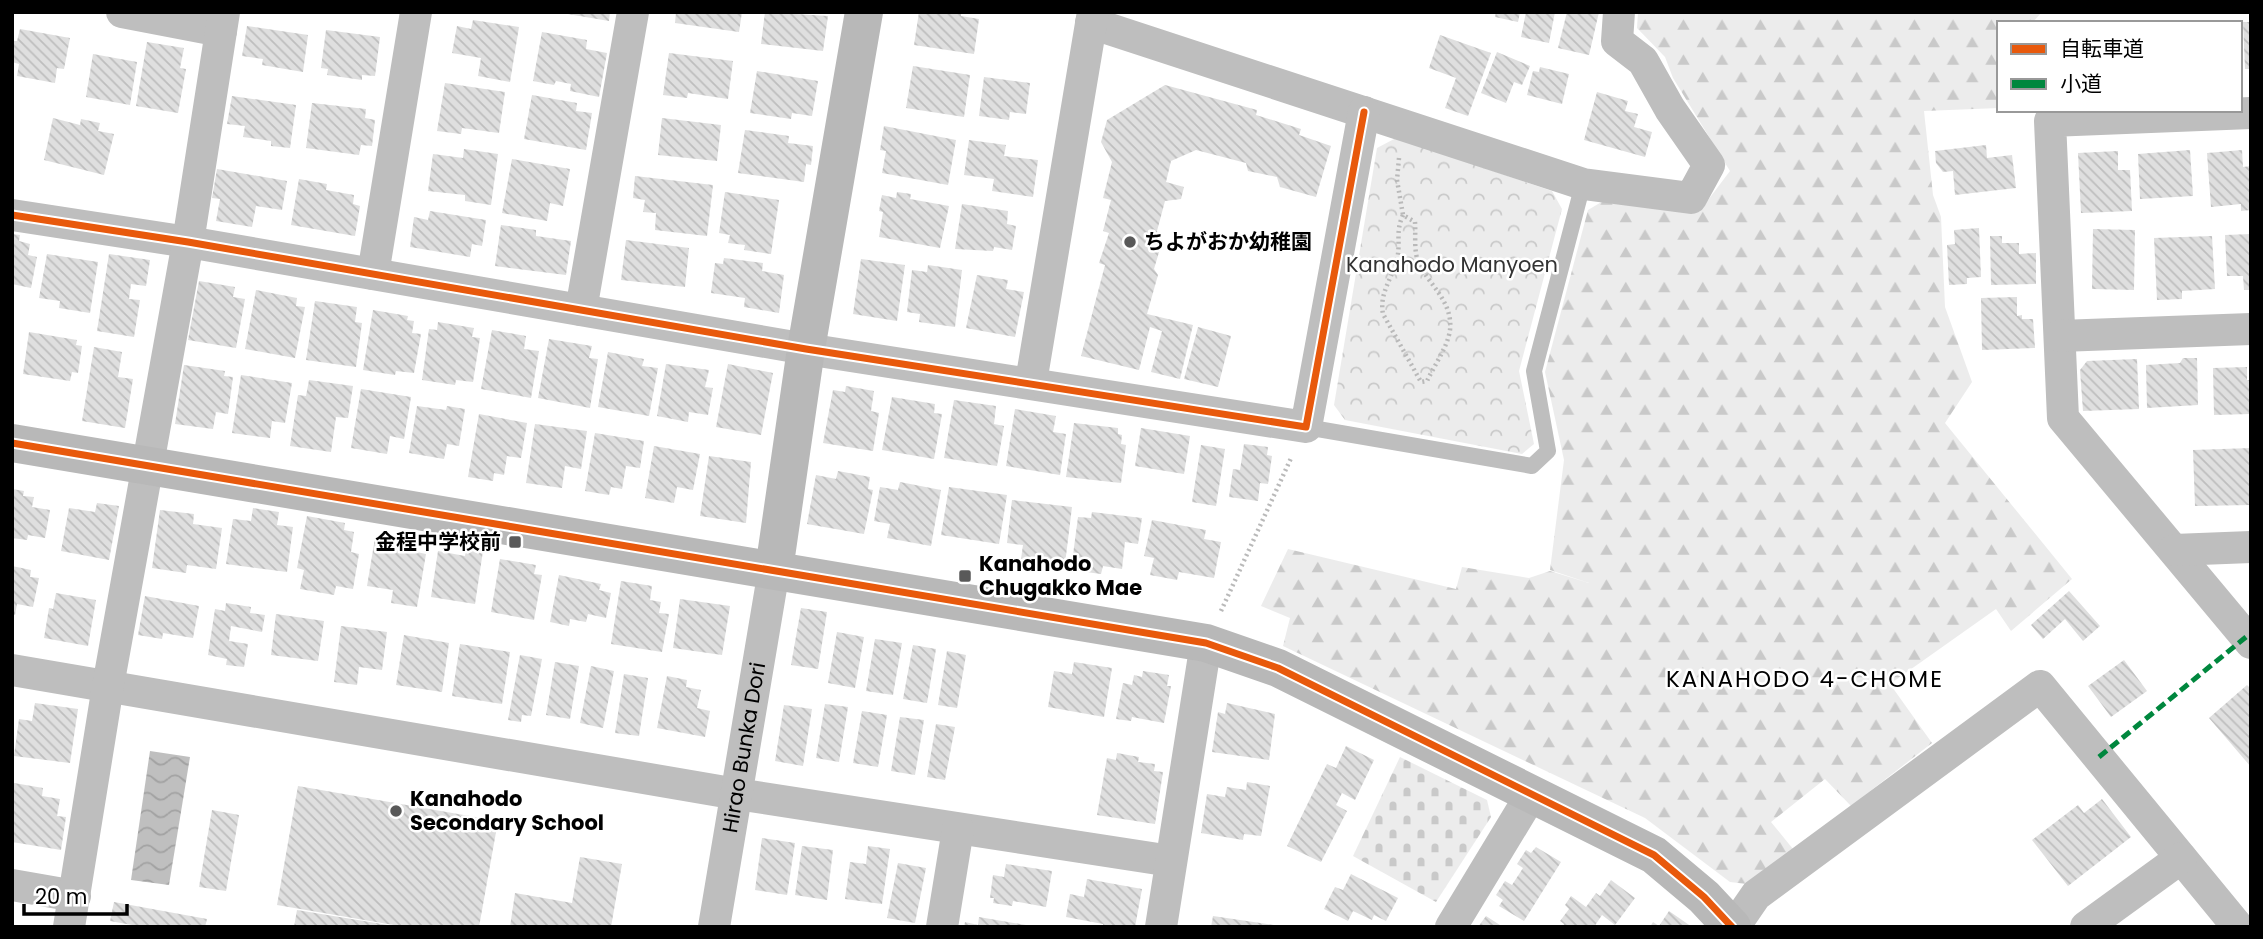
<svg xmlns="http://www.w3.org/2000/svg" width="2263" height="939" font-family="Poppins,'Noto Sans JP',sans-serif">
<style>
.forest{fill:url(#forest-firs)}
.cemetery{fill:url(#cemetery-stones)}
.park{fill:url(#park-crowns)}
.water{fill:url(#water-waves)}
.building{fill:url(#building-back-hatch)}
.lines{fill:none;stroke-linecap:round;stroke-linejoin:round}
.path{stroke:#b9b9b9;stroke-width:4.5;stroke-dasharray:2 3.5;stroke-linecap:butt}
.lane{stroke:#bebebe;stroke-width:16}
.street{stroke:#bebebe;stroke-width:32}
.secondary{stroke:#b8b8b8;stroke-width:38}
.quiet{stroke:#00873e;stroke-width:5;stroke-dasharray:10 5;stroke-linecap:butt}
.cycleway-casing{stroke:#fff;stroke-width:11}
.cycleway{stroke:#e8590c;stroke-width:7}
.poi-dot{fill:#595959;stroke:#fff;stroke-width:2.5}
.labels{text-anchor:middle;stroke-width:5;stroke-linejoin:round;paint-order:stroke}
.poi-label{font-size:21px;font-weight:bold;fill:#000;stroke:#fff;text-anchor:start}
.park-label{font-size:21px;fill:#333;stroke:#fff}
.street-label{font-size:21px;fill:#000;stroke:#fff}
.neighbourhood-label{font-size:23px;letter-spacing:2px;fill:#000;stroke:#fff}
</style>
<defs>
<pattern id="forest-firs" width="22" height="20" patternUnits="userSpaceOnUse" patternTransform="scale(1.75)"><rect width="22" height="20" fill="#ececec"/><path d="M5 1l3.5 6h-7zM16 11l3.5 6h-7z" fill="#c9c9c9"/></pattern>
<pattern id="cemetery-stones" width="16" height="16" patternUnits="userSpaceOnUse" patternTransform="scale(1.75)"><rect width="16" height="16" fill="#ececec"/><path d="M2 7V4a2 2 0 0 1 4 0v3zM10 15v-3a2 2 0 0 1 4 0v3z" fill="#c9c9c9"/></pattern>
<pattern id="park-crowns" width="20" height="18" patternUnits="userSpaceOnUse" patternTransform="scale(1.75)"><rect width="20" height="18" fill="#ececec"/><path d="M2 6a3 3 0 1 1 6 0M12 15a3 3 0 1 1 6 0" fill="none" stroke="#c9c9c9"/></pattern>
<pattern id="water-waves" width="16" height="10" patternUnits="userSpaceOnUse" patternTransform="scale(1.75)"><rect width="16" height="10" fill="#bfbfbf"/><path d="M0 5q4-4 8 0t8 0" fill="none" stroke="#a2a2a2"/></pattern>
<pattern id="building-back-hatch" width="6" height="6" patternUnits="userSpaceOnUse" patternTransform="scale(1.75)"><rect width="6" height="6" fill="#dfdfdf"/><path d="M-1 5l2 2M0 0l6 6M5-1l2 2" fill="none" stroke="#bebebe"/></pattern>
</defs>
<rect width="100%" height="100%" fill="#fff"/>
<path class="forest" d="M1638,12H2042L2032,23H1999V108L1924,111L1933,195L1941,217L1945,307L1972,382L1945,423L2072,579L2011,631L1996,609L1890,684L1932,743L1851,806L1825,779L1771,822L1793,849L1747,884L1730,882L1645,818L1283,646L1290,618L1261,606L1288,549L1456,589L1462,567L1529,578L1550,571L1589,583L1550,570L1564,460L1545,372L1588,210L1603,201L1699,212L1730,171L1673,78L1665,57L1637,28Z"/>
<path class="cemetery" d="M1400,757L1487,800L1491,817L1436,902L1353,856Z"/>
<path class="park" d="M1396,138L1552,191L1562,209L1519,371L1534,444L1522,454L1345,420L1334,405L1377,148Z"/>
<path class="water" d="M150,751L190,757L169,885L131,880Z"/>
<path class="building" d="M556,12H610L609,21Z
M676,12H742L739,32L675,23Z
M765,12L828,16L823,51L761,44Z
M919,12H961V16L979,19L974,54L914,45Z
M1496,12H1520L1518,22L1495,17Z
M1526,12H1555L1549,43L1521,37Z
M1567,12H1599L1589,55L1558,48Z
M473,20L519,27L510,82L478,76L481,58L452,53L457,26L471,29Z
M2243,22H2251V69H2245Z
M247,26L308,35L303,72L262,65L263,59L242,56Z
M20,29L70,38L64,69L57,68L55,83L17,76L19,64L12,62V44L13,41H17Z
M326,30L380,37L375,76L362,75V80L327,75L328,69L321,68Z
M542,32L587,40L586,49L607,53L599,97L570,91L571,84L556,81L554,85L533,81Z
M1440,35L1491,53L1468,116L1445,108L1456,78L1429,68Z
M147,42L184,48L180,68L186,69L178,113L136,106Z
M1497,52L1530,66L1522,85L1514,82L1506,103L1481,93Z
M669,53L733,61L728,99L688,93L687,98L663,95Z
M93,54L137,62L130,105L86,97Z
M913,66L970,75L964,117L906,108Z
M1540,67L1569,74L1562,104L1527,95L1533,71L1539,72Z
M757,71L818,81L812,116L792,113L791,119L750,113Z
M984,77L1030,83L1026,114L1010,112L1009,120L979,116Z
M445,83L505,92L499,133L462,128L461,134L437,131Z
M1165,85L1257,110L1256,115L1301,129L1299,135L1331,146L1316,197L1280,187L1277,177L1248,171L1246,163L1196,150L1171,161L1166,182L1184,187L1181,199L1165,201L1157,231L1162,242L1154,269L1158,275L1147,314L1193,325L1180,379L1151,372L1162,331L1150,327L1139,370L1081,356L1105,265L1099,263L1109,233L1103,231L1111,200L1103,198L1112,162L1101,142L1107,120Z
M1597,92L1628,101L1625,111L1638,114L1634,127L1652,132L1645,157L1584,140Z
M532,95L577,103L576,111L592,113L586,150L524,139Z
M232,96L296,105L290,148L271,146V141L243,137L245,126L227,124Z
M312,103L366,109L365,118L375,120L372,146L361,145L359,155L306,148Z
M53,118L80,125L81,119L100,123L98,131L114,134L104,175L44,160Z
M662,118L721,125L717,161L658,155Z
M884,126L956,140L948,185L882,173L886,151L880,150Z
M745,130L789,136L788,143L813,146L811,165L806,164L804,182L738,173Z
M969,140L1006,145L1004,156L1038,160L1033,197L992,191L994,179L964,175Z
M1986,145L1987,158L2012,155L2016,188L1955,195L1953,171L1943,172L1936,163L1935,151Z
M464,149L498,154L491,205L465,201V195L428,191L433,154L463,158Z
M2190,150L2193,196L2140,199L2138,154Z
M2242,150L2243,167L2251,166V210L2241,211V204L2211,207L2207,153Z
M2118,151V170H2130L2132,211L2081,213L2078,153Z
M512,159L570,169L563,206L550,203L547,221L502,213Z
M217,169L287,181L282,210L256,206L252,227L216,221L220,199L212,198Z
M635,176L713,185L707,236L655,230L656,213L643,212L645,200L633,198Z
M299,179L327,184L326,190L354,195L353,204L360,206L355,236L291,225Z
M725,192L779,200L771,254L744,250L745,245L728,243L730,235L719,233Z
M897,192L911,194L910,199L949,206L940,248L879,237L883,212L879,211L882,195L896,198Z
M962,204L1008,211L1007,224L1016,226L1012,250L994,247L993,251L955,249Z
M430,211L486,220L482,246L472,244L470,257L410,247L414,217L428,220Z
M501,225L536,230V236L571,241L566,275L495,266Z
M1979,228L1981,277L1967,278V284L1949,285L1947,245L1955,244L1954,230Z
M2093,229L2135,230L2134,290L2092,289Z
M12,234L20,235L19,241L30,244L28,255L37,257L31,288L12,284Z
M2251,234V290H2244L2243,276H2227L2225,235Z
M1990,236H2002V243H2019V254L2036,253V284L1991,285Z
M2212,236L2215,289L2182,291V299L2157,300L2154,238Z
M626,240L689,248L685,287L621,280Z
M47,254L98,262L90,313L59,308L60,301L39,298Z
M109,254L150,260L146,286L131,284L129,299L140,300L134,337L97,331Z
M724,258L763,263L762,271L784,275L779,313L744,307L745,298L711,293L715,263L723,264Z
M861,259L905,265L897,321L853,314Z
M928,265L962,270L955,327L919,322L920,314L907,312L912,270L927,272Z
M977,275L1008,280L1006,289L1024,292L1015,337L966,328Z
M199,281L235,287L233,297L245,299L236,348L188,340Z
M256,290L297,298L296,306L305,307L295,358L245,349Z
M2017,297V316L2022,315V319H2033L2035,348L1982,350L1981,298Z
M315,301L357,307L355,322L362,323L356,367L306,360Z
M373,310L408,316L407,320L414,321L412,333L421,334L414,373L396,371L395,375L363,370Z
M438,322L474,328L472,337L480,338L473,382L456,380L455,385L422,380L429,329L437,330Z
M1198,327L1231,336L1218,387L1184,379Z
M492,330L526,336L524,349L539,351L531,398L481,389Z
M29,332L77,340L76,345L82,346L78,373L72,372L70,381L23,374Z
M549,339L592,346L589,358L598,359L590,408L538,398Z
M94,347L122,352L118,377L133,379L125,428L82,421Z
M608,352L644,359L642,366L658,368L649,416L598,407Z
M2183,358H2197L2198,405L2147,408L2146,365L2180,363Z
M2137,359L2139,409L2083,411L2080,370L2087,361Z
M666,364L709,370L705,387L713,388L708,415L689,412L688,422L657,416Z
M728,364L773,373L761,435L716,427Z
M184,365L225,371L224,376L233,377L228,414L216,412L213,429L175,424Z
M2247,367V380H2251L2250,414L2214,415L2213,368Z
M241,375L292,383L285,423L272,421L270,438L232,433Z
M309,380L353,386L348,418L336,417L331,452L290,446L298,395L306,396Z
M846,386L874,391L871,411L879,413L873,451L823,443L833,390L845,392Z
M361,389L411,397L404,439L390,436L387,454L351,448Z
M892,397L935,404L934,413L942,414L934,459L882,450Z
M954,400L996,406L994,424L1004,426L997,466L944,458Z
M417,406L446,410L447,406L465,409L459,446L447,444L444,459L409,453Z
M1015,409L1056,416L1053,432L1066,434L1060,475L1006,466Z
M479,414L527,423L521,458L507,456L504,475L494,473L493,481L468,477Z
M1074,423L1118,428V434L1122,435L1121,444L1126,445L1121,483L1066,477Z
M535,424L587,431L581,469L565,466L562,488L526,483Z
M1141,428L1190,436L1184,474L1135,466Z
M595,433L644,441L640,468L626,466L622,489L611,487L609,495L585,491Z
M1244,444L1268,447L1267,455L1272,456L1268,484L1260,483L1258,501L1229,497L1233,469L1240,470Z
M1201,445L1225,449L1216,506L1192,502Z
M654,446L700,454L693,490L677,487L674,503L645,498Z
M2251,448V505L2195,506L2193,450Z
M709,456L751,462L746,523L700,516Z
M838,471L870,477L868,489L873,490L864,534L807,524L816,475L836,479Z
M900,482L941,490L931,546L887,538L890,524L874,521L880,487L898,490Z
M949,487L1007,495L999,544L941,535Z
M12,489L24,491L23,496L34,497L32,507L50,510L45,538L28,535L27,540L12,538Z
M1012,500L1072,507L1065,564L1021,559L1023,545L1007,543Z
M97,503L119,506L109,560L61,551L69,508L95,512Z
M253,508L279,512L277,525L293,527L287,572L226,564L233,519L251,521Z
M160,510L194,514L193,524L222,528L216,569L187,565L186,573L152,568Z
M1092,512L1142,518L1138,544L1125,542L1122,569L1103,566L1101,574L1071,570L1078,517L1091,518Z
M307,516L345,523L344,530L354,532L351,552L359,554L353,589L336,586L334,595L300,589L304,570L297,568Z
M1152,520L1206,530L1204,539L1221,542L1214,578L1179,572L1177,580L1150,575L1154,558L1144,556Z
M375,538L408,544L407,550L426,554L417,607L391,603L393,590L367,586Z
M466,549L483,551L475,604L431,597L438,551L465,556Z
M500,559L536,565L534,574L542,575L534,620L491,612Z
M12,566L31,570L30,577L39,578L33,607L17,604L15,615L12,614Z
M559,575L601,584L599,590L611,593L606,618L588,614L586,622L570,619L569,626L550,622Z
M621,581L652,586L650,600L661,602L659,613L669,614L662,652L611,644Z
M2069,591L2100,626L2083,641L2065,619L2043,639L2031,625Z
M56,593L96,600L88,646L44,638L49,608L53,609Z
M145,596L199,606L193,638L163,633L162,639L138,635Z
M680,599L730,606L722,655L673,648Z
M226,603L251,607L250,613L265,615L262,632L231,626L229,641L248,644L244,667L226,665L227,659L208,655L215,609L225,611Z
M801,608L827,612L818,669L791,665Z
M276,614L324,621L318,661L271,655Z
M341,626L387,632L382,670L359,667L357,685L334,682Z
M837,632L864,637L855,688L828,683Z
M404,635L449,643L442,692L396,685Z
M875,639L902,643L893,695L866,691Z
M460,644L510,652L502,704L452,696Z
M913,645L936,649L927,703L903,699Z
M947,651L966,655L957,708L938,705Z
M520,655L542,659L531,716L522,715L521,722L508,720Z
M2124,660L2147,691L2111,717L2088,686Z
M555,662L579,666L570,719L546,715Z
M1074,662L1112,668L1104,717L1048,707L1054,671L1072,674Z
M591,666L614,671L603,728L580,723Z
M1143,671L1169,675L1167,686H1171L1164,723L1132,717L1131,721L1116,719L1123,683L1132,685L1134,675L1142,677Z
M624,674L648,678L639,736L615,733Z
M667,676L687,680L686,687L701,690L697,708L710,711L705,737L657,728Z
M2247,685L2251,689V767L2209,718Z
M35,703L78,709L70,763L14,756L19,719L32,721Z
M1227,703L1275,714L1269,760L1212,752L1218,712L1225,714Z
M825,704L848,707L839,762L816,758Z
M784,705L812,709L803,766L775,761Z
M862,711L887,715L878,767L853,763Z
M900,717L924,720L915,775L891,771Z
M936,724L955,727L945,780L927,777Z
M1346,746L1374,760L1355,800L1342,793L1336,805L1347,811L1321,862L1287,846L1327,764L1336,768Z
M1117,753L1139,757L1138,762L1155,764L1154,771L1163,772L1155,824L1097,815L1107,758L1116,760Z
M1247,782L1270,786L1261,836L1244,834L1243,840L1201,833L1207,794L1225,797L1227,787L1246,790Z
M14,783L43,788L42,796L60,799L57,816L66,817L61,850L12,842Z
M298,786L498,821L479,927H405L277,905Z
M2102,799L2131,837L2068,886L2032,840L2078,805L2084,813Z
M212,810L239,815L226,891L199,887Z
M762,838L795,843L787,895L755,890Z
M802,846L833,850L827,900L795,895Z
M868,846L890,849L882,904L845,899L850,862L866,864Z
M1536,847L1561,862L1524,921L1499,906L1503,900L1496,895L1505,881L1512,885L1523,868L1517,864L1526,850L1531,853Z
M580,857L622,864L611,927H510L515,893L572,903Z
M898,863L926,868L915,923L887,918Z
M1006,864L1052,871L1046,907L1013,901L1012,906L993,903L994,898H990L993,875L1004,877Z
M1351,874L1398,898L1386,921L1374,915L1372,920L1353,911L1348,921L1324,909L1335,887L1343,890Z
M1087,879L1142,889L1135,927H1103V924L1066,917L1070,894L1084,897Z
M1611,880L1635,898L1615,925L1602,915L1594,927H1563L1564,924L1560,921L1569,909L1565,905L1571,896L1586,907L1596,893L1600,896Z
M114,902L207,919L205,927H143L110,921Z
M297,910L388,925L387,927H294Z
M1669,911L1692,927H1650L1653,922L1659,926Z
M1213,916L1274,925V927H1211Z
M1486,916L1503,927H1478Z
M979,917L1026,925V927H964L965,922L978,925Z"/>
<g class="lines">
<path class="path" d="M1399,158L1397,180L1403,215L1415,222C1416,236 1413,253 1420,266C1431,286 1453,303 1450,330C1448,346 1434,366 1427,381L1421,382L1383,314C1379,293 1392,279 1397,259C1401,243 1395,232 1403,215
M1221,611L1292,456"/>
<path class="lane" d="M1306,427L1532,466L1548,451L1534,371L1583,184"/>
<g class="street">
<path d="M122,12L221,31"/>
<path d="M1091,23L1583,184L1691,198L1709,165L1670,109L1643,61L1617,41L1619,12"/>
<path d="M2251,113L2050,121L2063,418L2251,643"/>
<path d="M12,215L188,242L806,349L1306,427L1364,112"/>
<path d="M373,274L416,12"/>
<path d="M581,310L633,12"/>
<path d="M2060,336L2251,329"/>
<path d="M1031,382L1093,12"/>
<path d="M2174,550L2251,547"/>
<path d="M12,670L737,794L1171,861"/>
<path d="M12,885L75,896"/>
<path d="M69,927L108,686L188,242L224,12"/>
<path id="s1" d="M714,927L774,570"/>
<path d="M942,927L958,829"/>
<path d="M1161,927L1206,643"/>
<path d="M1451,927L1531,795"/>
<path d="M1734,927L1756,895L2040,686L2238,927"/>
<path d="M2086,927L2181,858"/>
</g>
<path class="secondary" d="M12,443L1206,643L1278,668L1654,855L1704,897L1732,927
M774,570L806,349L864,12"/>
<path class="quiet" d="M2099,757L2246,637"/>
<g class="cycleway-casing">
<path id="cycleway" d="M12,215L188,242L806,349L1306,427L1364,112
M12,443L1206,643L1278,668L1654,855L1704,897L1732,927"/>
</g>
<use href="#cycleway" class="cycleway"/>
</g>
<g class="poi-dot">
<circle cx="1130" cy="242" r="7"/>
<rect x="508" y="535" width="14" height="14" rx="3.5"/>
<rect x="958" y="569" width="14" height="14" rx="3.5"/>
<circle cx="396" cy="811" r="7"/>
</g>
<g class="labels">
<g class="poi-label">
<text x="1144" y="249">ちよがおか幼稚園</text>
<text x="501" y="549" text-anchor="end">金程中学校前</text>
<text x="979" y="571">Kanahodo<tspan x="979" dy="24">Chugakko Mae</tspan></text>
<text x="410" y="806">Kanahodo<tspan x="410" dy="24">Secondary School</tspan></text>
</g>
<g class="park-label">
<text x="1452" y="272">Kanahodo Manyoen</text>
</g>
<g class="street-label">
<text dy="7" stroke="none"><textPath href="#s1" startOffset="182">Hirao Bunka Dori</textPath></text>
</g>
<g class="neighbourhood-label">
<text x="1805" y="687">KANAHODO 4-CHOME</text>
</g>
</g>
<rect width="2263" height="939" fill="none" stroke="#000000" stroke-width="28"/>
<rect x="1997" y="21" width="245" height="91" fill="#ffffff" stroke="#999999" stroke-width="2"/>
<rect x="2011" y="44" width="35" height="10" fill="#e8590c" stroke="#999999" stroke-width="2"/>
<text x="2060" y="56" font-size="21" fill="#000000">自転車道</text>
<rect x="2011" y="79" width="35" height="10" fill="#00873e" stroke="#999999" stroke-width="2"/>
<text x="2060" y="91" font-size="21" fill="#000000">小道</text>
<path d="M24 904v10h103v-10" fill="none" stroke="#000000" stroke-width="3.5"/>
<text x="35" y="904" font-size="21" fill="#000000" stroke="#ffffff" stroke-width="5" paint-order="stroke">20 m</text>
</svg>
